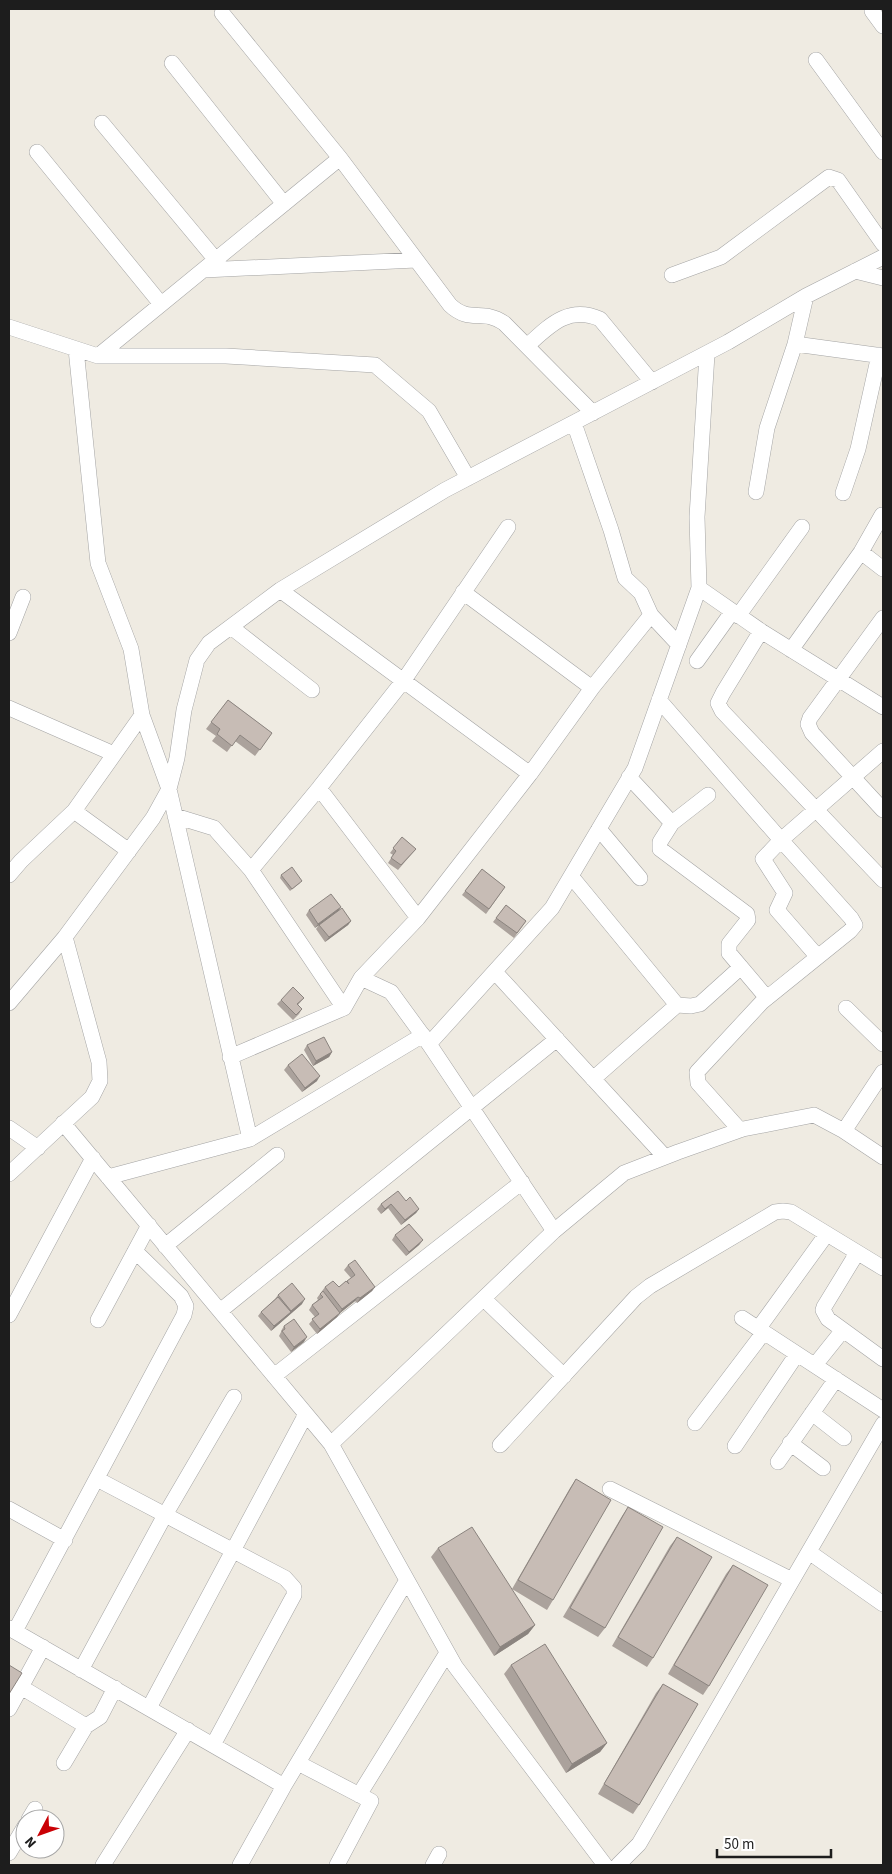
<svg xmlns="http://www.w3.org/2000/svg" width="892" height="1874" font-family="'Source Sans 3',sans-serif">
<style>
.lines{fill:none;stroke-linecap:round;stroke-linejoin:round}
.minor-casing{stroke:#a4a4a4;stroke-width:16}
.minor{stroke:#fff;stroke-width:15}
.wall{fill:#aba29c}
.shaded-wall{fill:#8b847f}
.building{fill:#c7bcb5;stroke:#8b847f}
</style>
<rect width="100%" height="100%" fill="#efebe2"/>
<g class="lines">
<g class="minor-casing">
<path id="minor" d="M872,11L883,26
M222,13L340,158L450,305C470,324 482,308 504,323L593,413
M816,60L883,152
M172,63L284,204
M102,123L216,260
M37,152L161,304
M204,270L416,260
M855,271L883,278
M672,275L721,257L829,177L838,180L883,244
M9,327L98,356H226L375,365L429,411L468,478
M795,344L806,296
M527,346C549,326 568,305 600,319L652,382
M76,349L98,563L131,649L142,715L169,789L250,1139
M98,356L340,158
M574,423L611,530L625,578L641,593L651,615L679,645
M756,492L767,428L795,344L883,356
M843,493L858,449L879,355
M861,552L883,569
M699,588L761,631L883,707
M280,590L530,774
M463,592L592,688
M738,616L802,527
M883,618L810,718L808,724L812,733L883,810
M231,627L312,690
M761,631L723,693L718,703L722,711L883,880
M9,633L23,597
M791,650L861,552L882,515
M697,661L732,612
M659,700L781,840L851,918L855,925L850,931L762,1002L697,1072L698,1083L740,1130
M9,708L114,754
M629,777L672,823L660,842V849L747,914L748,920L729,944V953L767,998
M319,788L418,918
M74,811L129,851
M175,816L214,828L251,870L344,1008
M672,823L708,795
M599,829L640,878
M251,870L319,788L404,680L508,527
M9,875L21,861L74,811L142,715
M571,876L677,1005L593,1079
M817,956L777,910L785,893L763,859L781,840L883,751
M495,972L665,1157
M361,978L391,992L429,1044L554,1231
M9,1003L65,937
M677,1005L691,1006L700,1004L741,967
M846,1008L883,1044
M429,1044L552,908L635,768L699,588L697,517L707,354
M230,1057L344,1008L361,978L418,918L530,774L592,688L651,615
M63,1123L331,1444L455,1666L605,1865
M9,1128L38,1148
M844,1131L883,1072
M9,1174L92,1097L100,1081L99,1062L65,937L153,818L169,789L177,758L184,710L197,660L209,643L280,590L445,490L728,342L806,296L883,257
M108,1177L250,1139L423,1035
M165,1246L277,1155
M857,1253L824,1307L823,1310L828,1319L883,1359
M484,1299L564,1376
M220,1311L557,1039
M9,1315L93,1158
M742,1318L883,1410
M98,1320L149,1225
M758,1329L826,1235
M815,1365L843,1330
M274,1376L522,1182
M812,1413L844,1438
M695,1423L764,1332
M790,1443L823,1468
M331,1444L554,1231L624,1173L678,1152L743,1129L814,1115L844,1131L883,1157
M500,1445L636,1297L650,1286L775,1212L783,1211L791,1212L883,1268
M735,1446L797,1354
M778,1462L836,1379
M97,1479L285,1578L294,1588V1595L213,1745
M610,1489L792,1580
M9,1509L65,1540
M809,1552L883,1604
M9,1628L284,1786
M15,1631L184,1315L186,1306L181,1296L135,1251
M81,1670L165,1515L234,1397
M21,1687L86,1726
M149,1708L306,1414
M9,1709L43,1647
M64,1763L86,1726L100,1717L115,1688
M298,1763L371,1801L337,1865
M359,1795L447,1653
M29,1819L35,1809
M9,1853L25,1826
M103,1865L188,1730
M240,1865L284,1786L407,1580
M433,1865L439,1854
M618,1865L639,1844L883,1424"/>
</g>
<use href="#minor" class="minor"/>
</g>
<path class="wall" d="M228,700L272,733L255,756L235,741L227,752L212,741L216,736L206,729Z
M402,837L416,849L398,870L388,863L393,855L390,853Z
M482,869L505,887L486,914L462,895Z
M281,875L300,883L290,891L280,878Z
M506,905L526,921L514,938L493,922Z
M309,910H339L351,921L348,925L325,942L316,929L319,925L315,928L306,915Z
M304,998L298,1005L302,1009L299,1014L293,1020L277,1004L281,1000Z
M307,1045L332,1052L329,1057L313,1066L304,1050Z
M288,1065L317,1081L302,1092L284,1070Z
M406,1201L419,1209L416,1213L401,1225L388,1208L381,1214L377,1209L381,1204Z
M395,1235L423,1240L419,1245L406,1256L392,1240Z
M348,1265L375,1287L372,1291L357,1303L355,1301L340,1313L337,1317L317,1334L309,1324L315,1317L309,1310L312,1305L318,1300L317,1298L325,1287H339L351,1278L344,1270Z
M278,1295L302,1304L271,1331L258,1316L261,1312L275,1299Z
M284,1326L304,1342L291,1352L279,1336L281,1332V1331Z
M576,1479L553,1600L547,1610L512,1589L570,1488Z
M628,1507L605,1628L598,1637L563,1617L622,1516Z
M677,1537L653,1658L647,1667L612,1646L670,1546Z
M438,1548L535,1625L528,1634L494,1656L431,1557Z
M733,1565L709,1686L703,1695L668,1674L726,1574Z
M511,1665L607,1743L600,1752L566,1773L504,1674Z
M663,1684L639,1805L633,1814L598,1794L656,1693Z"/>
<path class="shaded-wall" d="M341,907L338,912L315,928L318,924Z
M351,921L348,925L325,942L329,937Z
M332,1052L329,1057L313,1066L316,1061Z
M320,1076L317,1081L302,1092L305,1088Z
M391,1204L388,1208L381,1214L385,1209Z
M419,1209L416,1213L401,1225L405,1220Z
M423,1240L419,1245L406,1256L409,1252Z
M375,1287L372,1291L357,1303L360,1298Z
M358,1297L355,1301L340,1313L337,1317L317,1334L320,1329L339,1314L342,1309Z
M305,1299L302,1304L271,1331L274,1326Z
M307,1337L304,1342L291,1352L294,1347Z
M535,1625L528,1634L494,1656L500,1647Z
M607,1743L600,1752L566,1773L572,1764Z"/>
<path class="building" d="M228,700L272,733L260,750L240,735L232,746L217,734L220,729L211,722Z
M402,837L416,849L401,865L391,858L396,851L393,848Z
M292,867L302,881L292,889L281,875Z
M482,869L505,887L489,909L465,891Z
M331,894L341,907L318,924L309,910Z
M506,905L526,921L517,933L496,918Z
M342,908L351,921L329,937L319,925Z
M293,987L304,998L297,1004L302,1009L296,1015L281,1000Z
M324,1037L332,1052L316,1061L307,1045Z
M302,1054L320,1076L305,1088L288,1065Z
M398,1191L406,1201L410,1197L419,1209L405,1220L391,1204L385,1209L381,1204Z
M409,1224L423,1240L409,1252L395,1235Z
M355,1260L375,1287L360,1298L358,1297L342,1309L325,1287L333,1281L339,1287L346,1281L349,1284L347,1281L355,1275L348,1265Z
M292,1283L305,1299L291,1311L278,1295Z
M323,1291L340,1313L320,1329L312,1319L319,1314L312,1305L323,1297L320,1294Z
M278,1297L291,1312L274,1326L261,1312Z
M294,1319L307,1337L294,1347L282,1331L285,1329L284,1326Z
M576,1479L611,1500L553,1600L518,1580Z
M628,1507L663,1527L605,1628L570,1608Z
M472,1527L535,1625L500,1647L438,1548Z
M677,1537L712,1557L653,1658L618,1637Z
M733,1565L768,1585L709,1686L674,1665Z
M545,1644L607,1743L572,1764L511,1665Z
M9,1665L22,1673L9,1694Z
M663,1684L698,1704L639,1805L604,1784Z"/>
<rect width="892" height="1874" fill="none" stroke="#1d1d1d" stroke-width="20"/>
<g transform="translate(40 1834) rotate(229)"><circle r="24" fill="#ffffff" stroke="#a5a5a5"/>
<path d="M0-4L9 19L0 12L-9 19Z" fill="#ca0005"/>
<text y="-8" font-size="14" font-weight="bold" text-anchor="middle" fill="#1d1d1d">N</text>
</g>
<path d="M717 1849v8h114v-8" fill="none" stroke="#1d1d1d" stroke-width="2.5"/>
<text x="724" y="1849" font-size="15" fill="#1d1d1d" stroke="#ffffff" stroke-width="4" paint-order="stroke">50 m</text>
</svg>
